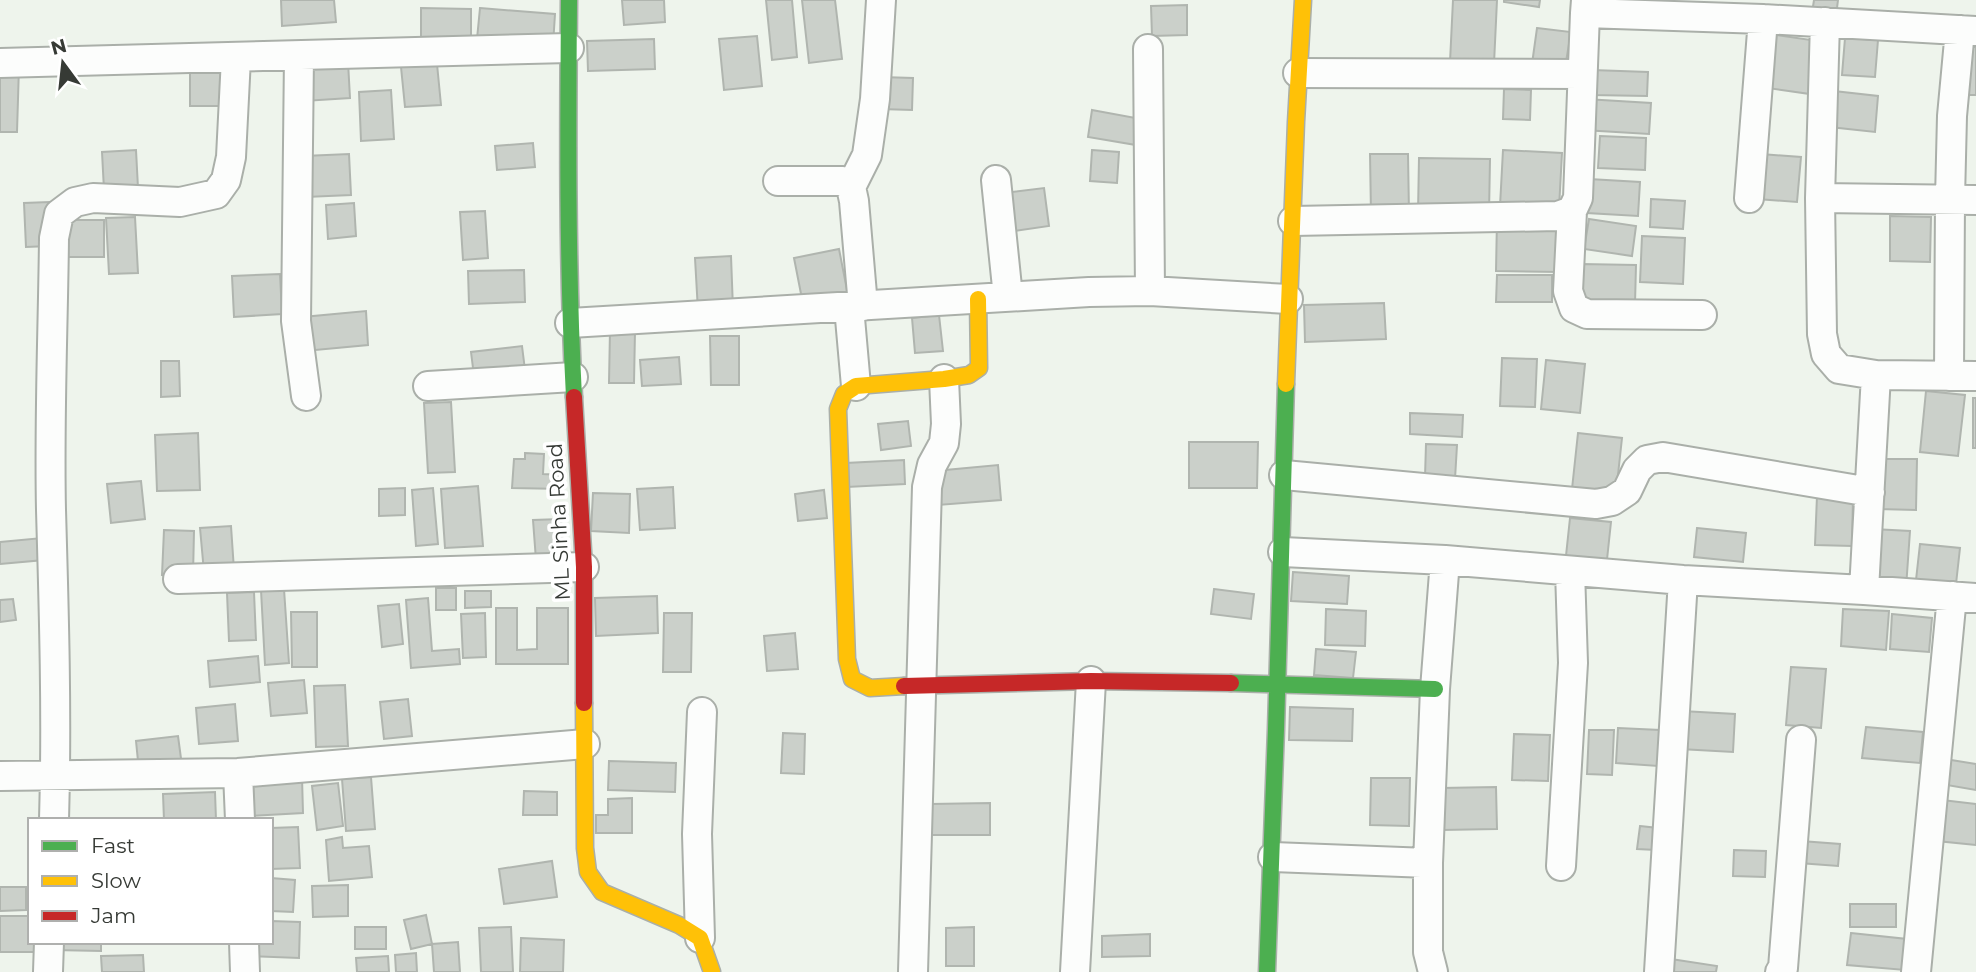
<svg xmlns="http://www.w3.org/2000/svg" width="1976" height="972" font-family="Montserrat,sans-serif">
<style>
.building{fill:#cbd0ca;stroke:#b0b5af;stroke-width:2}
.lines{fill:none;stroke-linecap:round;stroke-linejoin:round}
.street-casing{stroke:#aaafa9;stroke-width:32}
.fast-casing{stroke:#aaafa9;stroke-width:19}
.slow-casing{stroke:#aaafa9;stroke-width:19}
.jam-casing{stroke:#aaafa9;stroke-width:19}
.street{stroke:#fcfdfc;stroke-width:28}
.fast{stroke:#4caf50;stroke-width:16}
.slow{stroke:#ffc107;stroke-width:16}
.jam{stroke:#c62828;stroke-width:16}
.labels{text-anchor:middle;stroke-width:7;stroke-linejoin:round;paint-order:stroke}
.street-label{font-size:21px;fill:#363a35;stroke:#fff}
</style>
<rect width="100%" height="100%" fill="#eef4ec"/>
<path class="building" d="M281,0H334L336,22L282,26Z
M622,0H664L665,22L624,25Z
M766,0H792L797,57L772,60Z
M802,0H835L842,59L809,63Z
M1453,0H1497L1494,64L1450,62Z
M1504,0H1540L1539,7L1504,2Z
M1814,0H1838L1836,16L1812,13Z
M1187,5V35L1152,36L1151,6Z
M421,8L471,9V38L421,37Z
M480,8L555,14L553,45L477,39Z
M1537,28L1571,32L1565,68L1532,64Z
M1769,34L1818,41L1810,94L1761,87Z
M757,36L762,86L724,90L719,39Z
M1845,38L1878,40L1875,77L1842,75Z
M654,39L655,69L588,71L587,41Z
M1964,47H1976V95H1961Z
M348,62L350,98L304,101L302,65Z
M437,64L441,105L405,107L401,67Z
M0,65L19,66L17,132H0Z
M225,65V106H190V66Z
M1592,70L1648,72L1647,96L1591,95Z
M881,77L913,78L912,110L880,109Z
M1504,89L1531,90L1530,120L1503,119Z
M391,90L394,139L361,141L359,92Z
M1834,91L1878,96L1875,132L1830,127Z
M1585,99L1651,103L1649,134L1583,130Z
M1092,110L1141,119L1136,145L1088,137Z
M1600,136L1646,138L1645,170L1598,168Z
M533,143L535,167L497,170L495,146Z
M136,150L138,188L104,190L102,152Z
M1092,150L1119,152L1117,183L1090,181Z
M1503,150L1562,153L1559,208L1500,206Z
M349,154L351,195L306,197L304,156Z
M1370,154H1408L1409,214H1371Z
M1761,154L1801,157L1797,202L1757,199Z
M1419,158L1490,159L1489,214L1418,213Z
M1589,179L1640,182L1638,216L1587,213Z
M1044,188L1049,226L1008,232L1004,193Z
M1651,199L1685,201L1683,229L1650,227Z
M49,202L50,246L26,247L24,203Z
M354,203L356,236L328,239L326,205Z
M485,211L488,258L463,260L460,212Z
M1890,216L1931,217L1930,262L1890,261Z
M135,217L138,273L109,274L106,218Z
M1497,219L1561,220L1560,272L1496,271Z
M1589,219L1636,226L1632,256L1584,249Z
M64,220H104V257H64Z
M1642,236L1685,238L1683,284L1640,282Z
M839,249L848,295L803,304L794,258Z
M731,256L733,309L698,311L695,258Z
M1581,264L1636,265L1635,304H1581Z
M524,270L525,302L469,304L468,271Z
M280,274L282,314L234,317L232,276Z
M1497,275H1552V302H1496Z
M1384,303L1386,339L1305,342L1304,305Z
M366,311L368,345L305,351L303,317Z
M939,315L943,351L915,353L912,318Z
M610,330L635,331L634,383H609Z
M710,336H739V385H711Z
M522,346L525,370L474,376L471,352Z
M679,357L681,384L642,386L640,360Z
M1502,358L1537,359L1535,407L1500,406Z
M1546,360L1585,364L1580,413L1541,409Z
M161,361H179L180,396L161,397Z
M1926,391L1965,395L1958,456L1920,452Z
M1973,398H1976V448H1973Z
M451,402L455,472L428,473L424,403Z
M1410,413L1463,415L1462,437L1410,434Z
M908,421L911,446L881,450L878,424Z
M198,433L200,490L157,491L155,435Z
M1578,433L1622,438L1616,493L1572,489Z
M1189,442H1258L1257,488H1189Z
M1426,444L1457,445L1455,479L1425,477Z
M525,453L544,454L543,474L563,475V489L512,488L514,459H525Z
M1879,459H1917L1916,510L1878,509Z
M904,460L905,484L847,487L846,463Z
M998,465L1001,500L938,505L935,471Z
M141,481L145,519L111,523L107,484Z
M478,486L483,546L445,548L441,489Z
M673,487L675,528L640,530L637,489Z
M405,488V515L379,516V489Z
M433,488L438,544L416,546L412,490Z
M824,490L827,518L798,521L795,494Z
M593,493L630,494L629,533L591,531Z
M1817,496L1853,497L1852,546L1815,545Z
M1570,518L1611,522L1606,569L1565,565Z
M561,519L564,559L536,560L533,520Z
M231,526L234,570L204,572L200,528Z
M1697,528L1746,533L1743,562L1694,557Z
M1873,529L1910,531L1906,588L1869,586Z
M164,530L194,531L193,576L162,575Z
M42,538L44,560L0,564V542Z
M1920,544L1960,548L1955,593L1915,589Z
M1293,572L1349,576L1347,604L1291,601Z
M436,588H456V610H436Z
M284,589L289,663L265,665L261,590Z
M1214,589L1254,594L1251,619L1211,614Z
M465,591H491V607L465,608Z
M254,592L256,640L229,641L227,593Z
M657,596L658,633L596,636L595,598Z
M428,598L432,651L459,649L460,664L411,668L406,600Z
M13,599L16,620L0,622V600Z
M399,604L403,644L382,647L378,606Z
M496,608H517V650L537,649V608H568V664H496Z
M1326,609L1366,611L1365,646L1325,645Z
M1843,609L1889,611L1886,650L1841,646Z
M291,612H317V667H292Z
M485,613L486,657L463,658L461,614Z
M664,613H692L691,672H663Z
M1892,614L1932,618L1929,652L1890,649Z
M795,633L798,669L767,671L764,636Z
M1316,649L1356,652L1353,678L1314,675Z
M258,656L260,682L210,687L208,661Z
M1791,667L1826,669L1821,728L1786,725Z
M304,680L307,713L271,716L268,683Z
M345,685L348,746L316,747L314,686Z
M408,699L412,736L384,739L380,702Z
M235,704L238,741L199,744L196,708Z
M1290,707L1353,709L1352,741L1289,740Z
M1682,711L1735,714L1733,752L1680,749Z
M1866,727L1923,732L1920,763L1862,758Z
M1618,728L1660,730L1658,766L1616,763Z
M1589,730H1614L1612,775L1587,774Z
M783,733L805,734L804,774L781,773Z
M1514,734L1550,735L1548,781L1512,780Z
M178,736L182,766L139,771L136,741Z
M1945,759L1976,764V790L1941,784Z
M609,761L676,763L675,792L608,790Z
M302,777L303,813L249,816L247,780Z
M371,777L375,829L346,831L342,779Z
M1371,778H1410L1409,826L1370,825Z
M338,783L343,826L317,830L312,786Z
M1496,787L1497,829L1442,830L1441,788Z
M524,791L557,792V815H523Z
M215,792L216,820H164L163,794Z
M632,798V833H596V815H608V799Z
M1942,800L1976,804V845L1937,841Z
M990,803V835H932L931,804Z
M1640,826L1658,828L1656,850L1637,849Z
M298,827L300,868L271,869V828Z
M342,837L343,848L369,846L372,877L329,881L326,840Z
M1801,841L1840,844L1838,866L1799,863Z
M1734,850L1766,851L1765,877L1733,876Z
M552,861L557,897L504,904L499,869Z
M271,878L295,880L293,912L271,911Z
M348,885V916L313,917L312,886Z
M0,887H26V910L0,911Z
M1850,904H1896V927H1850Z
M426,915L432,944L411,949L404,920Z
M0,916H30V942H45V952H0Z
M271,921L300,922L299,958L247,956V942H271Z
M355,927H386V949H355Z
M511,927L513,972H481L479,928Z
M974,927V966H946V928Z
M1851,933L1907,939L1905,970L1847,965Z
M1150,934V956L1102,957V936Z
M521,938L564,940L563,972H520Z
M54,942H101V951L54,950Z
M458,942L460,972H434L432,944Z
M416,953L417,972H396L395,955Z
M143,955L144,972H102L101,956Z
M388,956L389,972H357L356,958Z
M1671,959L1717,966L1716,972H1669Z"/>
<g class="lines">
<g class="street-casing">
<path id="street" d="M1586,0L1585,13L1763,19L1976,31
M1825,22L1820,198L1822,334L1826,354L1839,369L1876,375L1976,376
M1148,49L1150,291
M299,56L296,321L306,396
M0,63L569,48
M1298,73L1582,74
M996,180L1008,297
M778,181H843L851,187L854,201L863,306
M851,187L867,155L875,99L881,0
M1749,198L1763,19
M1820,198L1976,200
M1572,211L1568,291L1574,308L1587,314L1702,315
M1293,221L1558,216L1572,211L1578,198L1585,13
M849,307L856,386
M570,323L1089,292L1150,291L1288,299
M1949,376L1950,199L1952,116L1960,30
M428,386L573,377
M1284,475L1596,504L1612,501L1627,491L1637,470L1647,460L1663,457L1870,492
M1283,552L1445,560L1683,580L1864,590L1976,598
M178,579L584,567
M1864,590L1876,375
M238,773L240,820
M0,776L238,773L585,744
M54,820C57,717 54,613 51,510C49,420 53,329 54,238L59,214L75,202L93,198L180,202L216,194L226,180L231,157L236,58
M1273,857L1428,863
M1561,866L1573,663L1570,571
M700,938L697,834L702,712
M244,942L245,972
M48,972L49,942
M913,972L927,487L932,465L944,443L946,424L944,379
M1075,972L1091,681
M1433,972L1428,952V863L1435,689L1445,560
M1659,972L1683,580
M1780,972L1783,968L1801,740
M1916,972L1952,596"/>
</g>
<g class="fast-casing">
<path id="fast" d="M569,0C568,132 567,264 574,397
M1231,683L1435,689
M1267,972L1276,729L1286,384"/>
</g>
<g class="slow-casing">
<path id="slow" d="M1286,384L1296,122L1303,0
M904,686L870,688L852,679L847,659L838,409L844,394L856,386L944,379L969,375L979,368L978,299
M584,703L585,848L588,872L602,892L679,925L700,938L712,972"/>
</g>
<g class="jam-casing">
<path id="jam" d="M574,397L584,567V703
M904,686L1091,681L1231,683"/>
</g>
<use href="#street" class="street"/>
<use href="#fast" class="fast"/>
<use href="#slow" class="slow"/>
<use href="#jam" class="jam"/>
</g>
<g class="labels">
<g class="street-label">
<text transform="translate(559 522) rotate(-93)" y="7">ML Sinha Road</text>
</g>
</g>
<rect x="28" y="818" width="245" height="126" fill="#ffffff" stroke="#afb0ae" stroke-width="2"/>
<rect x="42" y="841" width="35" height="10" fill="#4caf50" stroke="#afb0ae" stroke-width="2"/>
<text x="91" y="853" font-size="21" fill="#363a35">Fast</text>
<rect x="42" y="876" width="35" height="10" fill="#ffc107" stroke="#afb0ae" stroke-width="2"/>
<text x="91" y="888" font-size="21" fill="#363a35">Slow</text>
<rect x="42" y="911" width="35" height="10" fill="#c62828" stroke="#afb0ae" stroke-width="2"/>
<text x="91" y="923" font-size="21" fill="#363a35">Jam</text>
<g transform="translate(63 63) rotate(345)" stroke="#ffffff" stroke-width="5" paint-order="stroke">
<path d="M0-5L12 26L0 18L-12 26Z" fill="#363a35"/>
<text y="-10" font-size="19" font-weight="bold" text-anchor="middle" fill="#363a35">N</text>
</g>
</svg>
